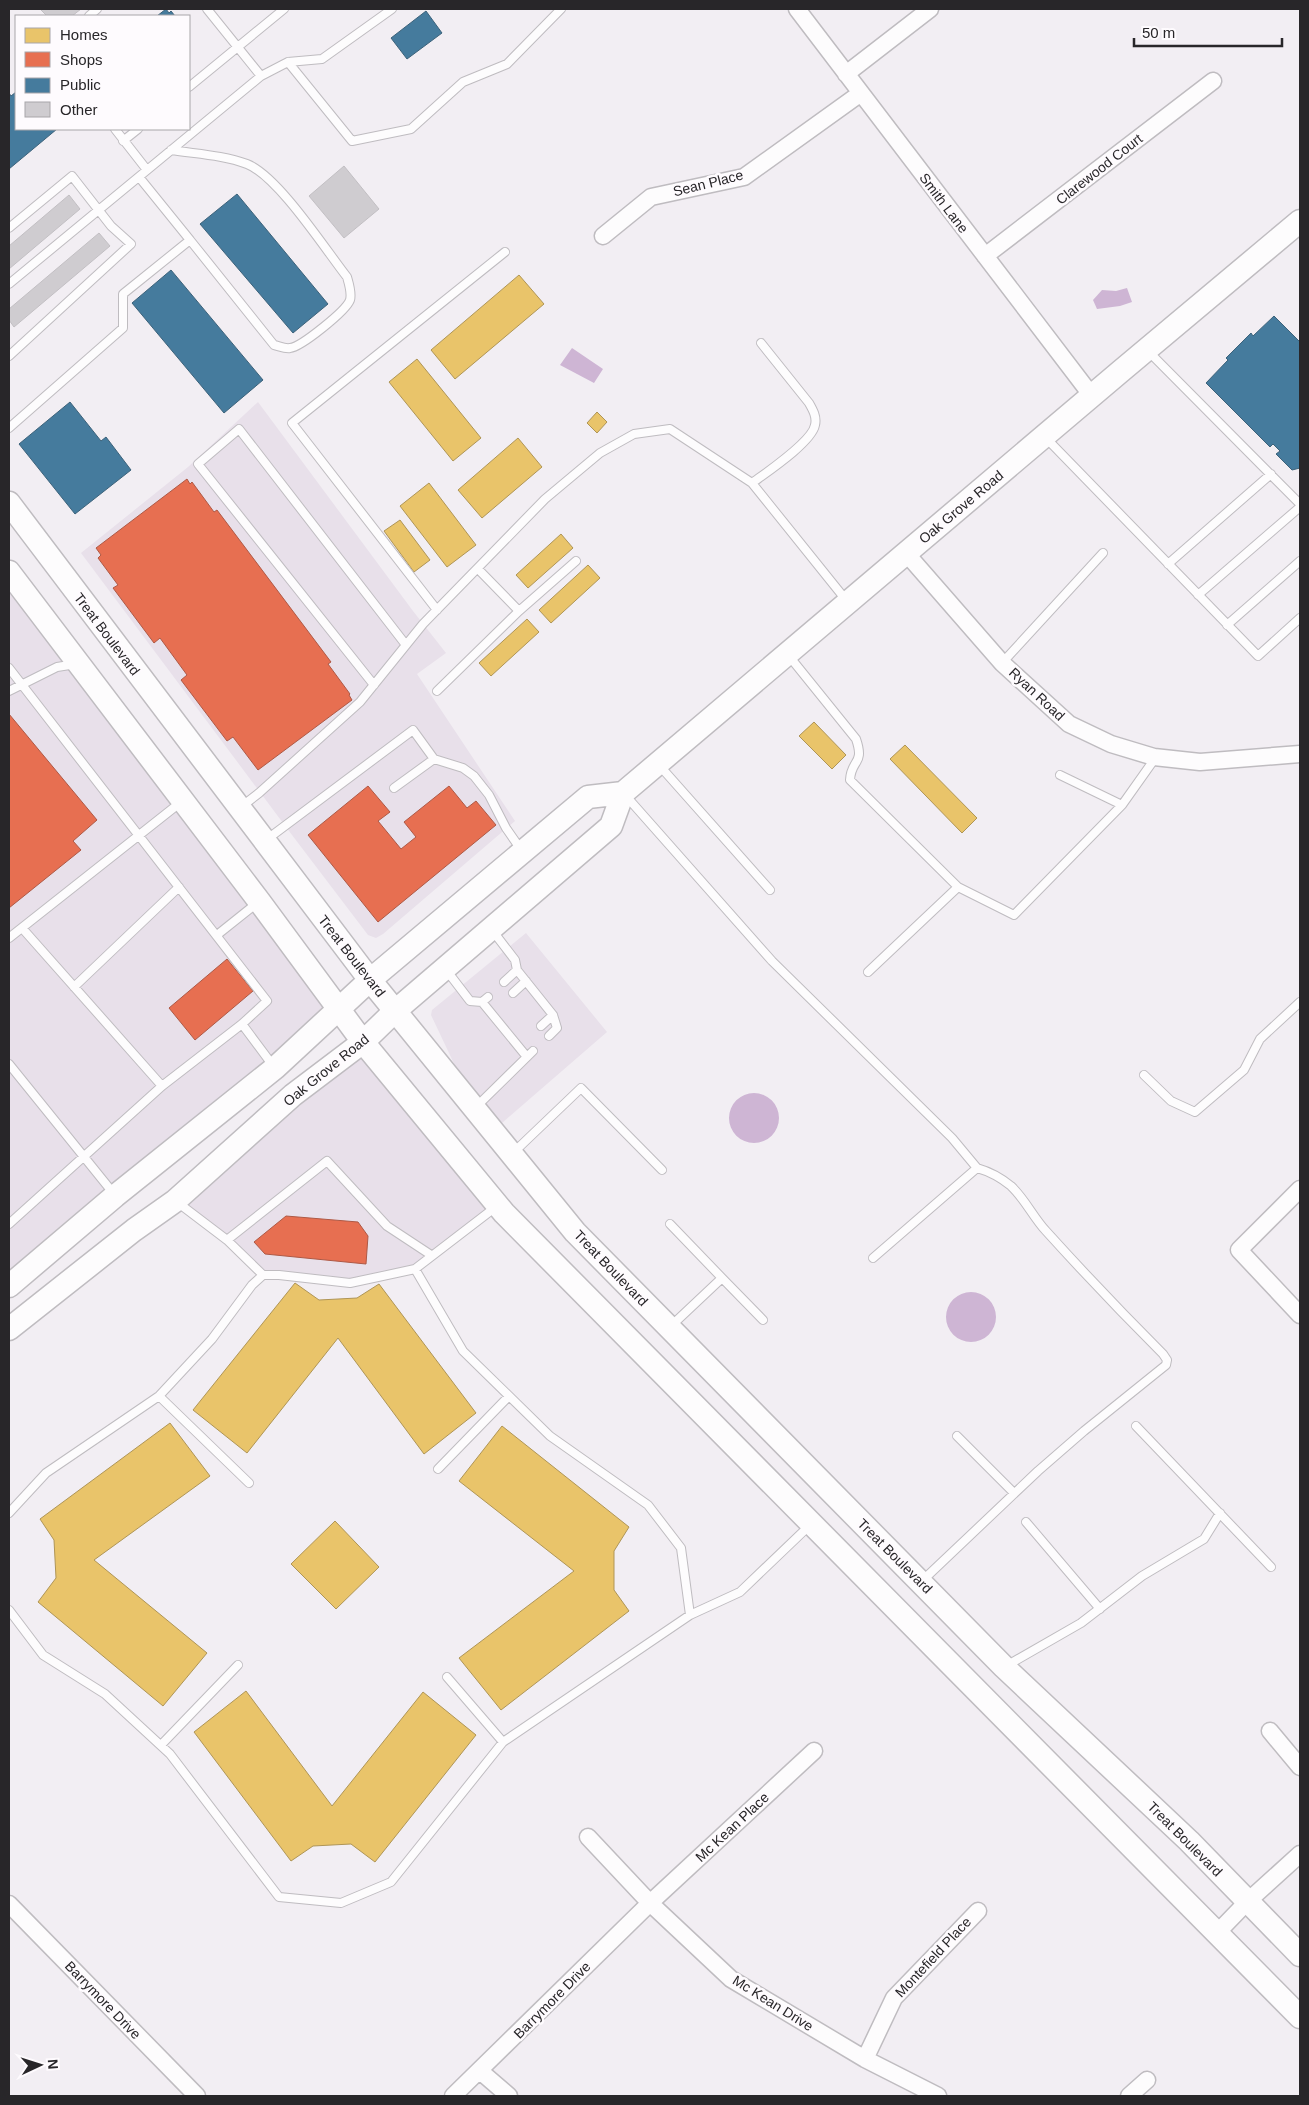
<svg xmlns="http://www.w3.org/2000/svg" width="1309" height="2105" font-family="Arial,sans-serif">
<style>
.built{fill:#e8e0ea}
.water{fill:#ceb5d4}
.homes{fill:#e9c46a;stroke:#af9556}
.shops{fill:#e76f51;stroke:#ae5945}
.public{fill:#457b9d;stroke:#3c627a}
.building{fill:#cfccd0;stroke:#c2bfc3}
.lines{fill:none;stroke-linecap:round;stroke-linejoin:round}
.lane-casing{stroke:#bfbcc0;stroke-width:10}
.street-casing{stroke:#bfbcc0;stroke-width:19}
.secondary-casing{stroke:#bfbcc0;stroke-width:25}
.lane{stroke:#fdfcfd;stroke-width:8}
.street{stroke:#fdfcfd;stroke-width:16}
.secondary{stroke:#fdfcfd;stroke-width:22}
.labels{text-anchor:middle;stroke-width:5;stroke-linejoin:round;paint-order:stroke}
.street-label{font-size:14px;fill:#282629;stroke:#fefbfe}
</style>
<rect width="100%" height="100%" fill="#f2eef3"/>
<path class="built" d="M258,402L413,611L446,653L417,674L515,821L383,934L376,938L368,935L292,835L81,553L188,467Z
M9,572L339,1010L9,1286Z
M526,933L607,1032L494,1130L475,1108L431,1015L432,1010Z
M363,1042L498,1205L415,1269L350,1283L263,1275L227,1240L175,1201Z"/>
<path class="water" d="M1127,288L1132,302L1120,306L1097,309L1093,300L1102,290L1116,291Z
M572,348L603,369L594,383L560,365Z
M729 1118a25 25 0 1 1 50 0a25 25 0 1 1-50 0Z
M946 1317a25 25 0 1 1 50 0a25 25 0 1 1-50 0Z"/>
<path class="homes" d="M519,275L544,304L455,379L431,350Z
M417,359L481,438L453,461L389,382Z
M597,412L607,422L597,433L587,423Z
M518,438L542,467L482,518L458,490Z
M429,483L476,545L447,567L400,506Z
M400,520L430,560L414,572L384,531Z
M561,534L573,548L528,588L516,575Z
M588,565L600,578L551,623L539,610Z
M527,619L539,632L491,676L479,663Z
M814,722L846,755L832,769L799,736Z
M905,745L977,818L962,833L890,759Z
M295,1283L319,1300L357,1298L379,1284L476,1413L424,1454L338,1338L247,1453L193,1410Z
M170,1423L210,1476L94,1560L207,1653L163,1706L38,1602L56,1578L54,1540L40,1519Z
M502,1426L629,1527L614,1551V1590L629,1611L501,1710L459,1658L574,1571L459,1481Z
M335,1521L379,1567L336,1609L291,1564Z
M246,1691L332,1806L423,1692L476,1735L375,1862L351,1844L313,1846L291,1861L194,1732Z"/>
<path class="shops" d="M187,479L190,484L192,482L214,512L217,510L331,662L328,664L350,694L349,695L352,700L258,770L233,737L227,741L181,680L187,675L160,638L154,643L113,588L118,585L98,558L101,555L96,548Z
M9,714L97,820L73,841L81,850L9,908Z
M368,786L390,812L378,821L401,849L416,837L404,822L449,786L467,808L476,801L496,825L378,922L308,835Z
M227,959L253,991L195,1040L169,1008Z
M286,1216L358,1222L368,1236L366,1264L265,1254L254,1242Z"/>
<path class="public" d="M166,9L169,13L171,11L175,16H157Z
M426,11L442,33L407,59L391,38Z
M16,92V129H57L9,169V93L11,96Z
M237,194L328,304L293,333L200,224Z
M171,270L263,380L224,413L132,303Z
M1274,316L1300,342V468L1292,470L1276,454L1280,451L1273,444L1270,447L1206,383L1228,360L1226,358L1251,333L1253,336Z
M70,402L101,441L106,437L131,470L75,514L19,444Z"/>
<path class="building" d="M40,9H81L72,16H47Z
M344,166L379,209L344,238L309,196Z
M69,195L80,209L9,269V246Z
M99,233L110,246L14,327L9,320V309Z"/>
<g class="lines">
<g class="lane-casing">
<path id="lane" d="M207,9L261,76
M89,16L97,9
M288,62L352,141L411,129L463,82L507,64L561,9
M189,87L284,9
M115,129L147,170
M123,141L138,129
M171,150C196,154 223,155 247,164C278,176 325,249 347,277C349,284 352,293 350,300C346,311 301,347 290,348C285,349 279,346 274,345L190,240
M9,228L72,176L111,226L131,244L9,356
M9,284L261,76L288,62L322,59L392,9
M1148,351L1300,504
M9,428L123,328V294L190,240L139,177
M1045,437L1258,656L1300,618
M752,483C767,472 812,442 815,425C817,417 813,410 809,403L761,343
M1168,564L1271,474
M1198,595L1300,507
M437,610L292,423L505,252
M519,611L576,561
M1227,625L1300,561
M789,656L856,739C865,765 851,759 850,780L958,887L868,972
M1002,663L1103,553
M9,668L267,1001L242,1024L162,1086L9,1224
M374,685L198,464L239,429L406,645
M9,691L57,667L76,664
M437,691L519,611L478,569
M434,759L463,768L474,776L489,795L506,828L522,851
M659,765L770,890
M626,796L772,961L952,1138L977,1168L873,1258
M1122,805L1156,757
M241,807L259,793L360,702L423,624L545,499L600,453L634,434L670,429L752,483L846,600
M266,840L413,730L434,759L394,788
M958,887L1014,915L1122,805L1060,775
M22,928L162,1086
M492,930L515,960L517,970L553,1015L557,1028L549,1036
M217,935L257,903
M9,938L181,802
M447,971L470,1001L482,1002L488,997
M504,982L517,970
M74,987L179,887
M513,993L526,981
M482,1002L527,1057
M242,1024L274,1067
M541,1026L553,1015
M9,1064L114,1194
M1144,1075L1171,1101L1195,1112L1244,1070L1260,1039L1300,1002
M477,1106L533,1051
M514,1152L581,1088L662,1170
M177,1202L227,1240L263,1275
M670,1224L722,1278
M227,1240L327,1161L387,1226L431,1255
M415,1269L463,1351L550,1436L648,1505L681,1548L690,1615
M671,1326L722,1278L763,1320
M159,1396L249,1483
M1136,1426L1271,1567
M957,1436L1014,1493
M438,1469L509,1396
M9,1513L46,1473L159,1396L212,1339L252,1285L263,1275H279L350,1283L415,1269L497,1206
M1026,1522L1100,1609
M922,1581L1038,1471L1084,1431L1166,1365L1167,1360L1163,1354C1123,1314 1084,1273 1046,1231C1033,1217 1025,1199 1011,1186C1000,1177 991,1172 977,1168
M9,1610L43,1655L105,1694L170,1754L279,1897L341,1903L391,1882L503,1742L690,1615L740,1592L810,1525
M1006,1666L1081,1623L1142,1576L1204,1539L1220,1513
M447,1677L503,1742
M161,1745L238,1665"/>
</g>
<g class="street-casing">
<path id="street" d="M797,9L1092,396
M846,74L930,9
M603,236L651,197L744,177L861,93
M985,256L1213,81
M906,553L1002,663L1069,724L1111,744L1154,757L1200,762L1300,754
M1300,1189L1239,1250L1300,1315
M1270,1731L1300,1767
M588,1837L650,1903L731,1979L865,2059L938,2096
M9,1904L197,2096
M1217,1933L1247,1902L1300,1854
M865,2059L894,1998L978,1911
M480,2071L509,2096
M453,2096L650,1903L814,1751
M1129,2096L1147,2080"/>
</g>
<g class="secondary-casing">
<path id="secondary" d="M9,503L370,980L575,1232L1004,1667L1189,1841L1300,1955
M9,572L259,901L363,1042L504,1213L1300,2017
M9,1286L115,1196L275,1068L370,980L588,797L623,793
M9,1329L134,1230L175,1201L293,1095L363,1042L395,1011L611,826L623,793L1121,371L1300,221"/>
</g>
<use href="#lane" class="lane"/>
<use href="#street" class="street"/>
<use href="#secondary" class="secondary"/>
</g>
<g class="labels">
<g class="street-label">
<text transform="translate(1099 169) rotate(-38)" y="5">Clarewood Court</text>
<text transform="translate(708 183) rotate(-14)" y="5">Sean Place</text>
<text transform="translate(944 203) rotate(53)" y="5">Smith Lane</text>
<text transform="translate(961 507) rotate(-40)" y="5">Oak Grove Road</text>
<text transform="translate(107 634) rotate(53)" y="5">Treat Boulevard</text>
<text transform="translate(1037 694) rotate(43)" y="5">Ryan Road</text>
<text transform="translate(352 956) rotate(52)" y="5">Treat Boulevard</text>
<text transform="translate(326 1070) rotate(-39)" y="5">Oak Grove Road</text>
<text transform="translate(611 1268) rotate(46)" y="5">Treat Boulevard</text>
<text transform="translate(895 1556) rotate(45)" y="5">Treat Boulevard</text>
<text transform="translate(732 1827) rotate(-43)" y="5">Mc Kean Place</text>
<text transform="translate(1185 1839) rotate(45)" y="5">Treat Boulevard</text>
<text transform="translate(933 1957) rotate(-47)" y="5">Montefield Place</text>
<text transform="translate(103 2000) rotate(46)" y="5">Barrymore Drive</text>
<text transform="translate(552 2000) rotate(-45)" y="5">Barrymore Drive</text>
<text transform="translate(773 2003) rotate(32)" y="5">Mc Kean Drive</text>
</g>
</g>
<rect width="1309" height="2105" fill="none" stroke="#282629" stroke-width="20"/>
<rect x="15" y="15" width="175" height="115" fill="#fefbfe" stroke="#a8a6a9"/>
<rect x="25" y="28" width="25" height="15" fill="#e9c46a" stroke="#a8a6a9"/>
<text x="60" y="40" font-size="15" fill="#282629">Homes</text>
<rect x="25" y="52" width="25" height="15" fill="#e76f51" stroke="#a8a6a9"/>
<text x="60" y="65" font-size="15" fill="#282629">Shops</text>
<rect x="25" y="78" width="25" height="15" fill="#457b9d" stroke="#a8a6a9"/>
<text x="60" y="90" font-size="15" fill="#282629">Public</text>
<rect x="25" y="102" width="25" height="15" fill="#cfccd0" stroke="#a8a6a9"/>
<text x="60" y="115" font-size="15" fill="#282629">Other</text>
<g transform="translate(40 2065) rotate(86)" stroke="#fefbfe" stroke-width="4" paint-order="stroke">
<path d="M0-4L9 19L0 12L-9 19Z" fill="#282629"/>
<text y="-8" font-size="14" font-weight="bold" text-anchor="middle" fill="#282629">N</text>
</g>
<path d="M1134 38v8h148v-8" fill="none" stroke="#282629" stroke-width="2.5"/>
<text x="1142" y="38" font-size="15" fill="#282629" stroke="#fefbfe" stroke-width="4" paint-order="stroke">50 m</text>
</svg>
